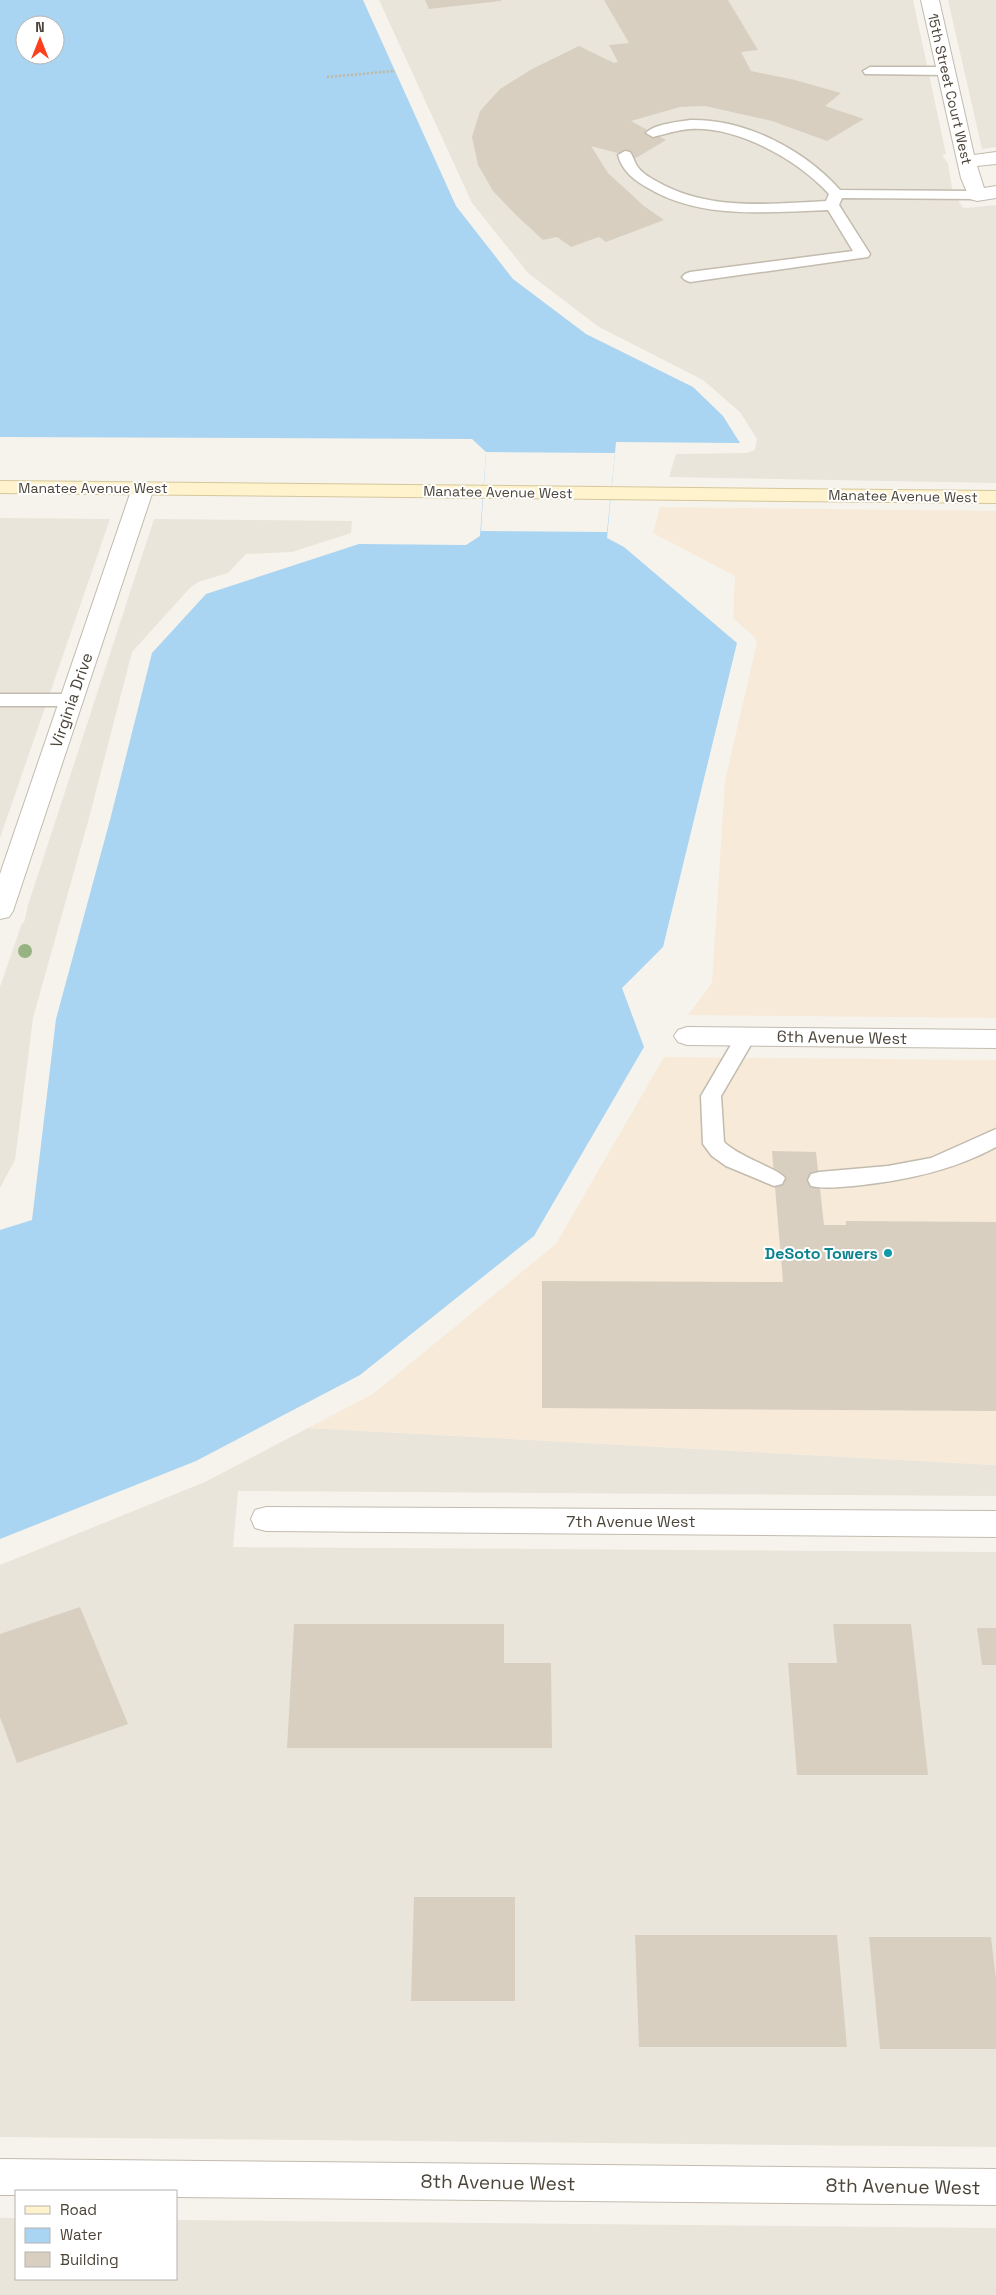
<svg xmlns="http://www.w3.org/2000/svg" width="996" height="2295" font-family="'Space Grotesk',sans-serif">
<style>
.residential{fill:#eae5da}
.commercial{fill:#f7ead8}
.water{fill:#a9d4f2;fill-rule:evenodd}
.pier{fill:#f6f3ec}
.building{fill:#d8cfc1}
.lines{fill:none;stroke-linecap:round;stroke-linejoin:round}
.lane-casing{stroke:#c2bbae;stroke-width:3}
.street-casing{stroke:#c2bbae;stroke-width:2}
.secondary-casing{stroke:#d6c79b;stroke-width:2}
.path{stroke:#c4b79f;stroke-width:2.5;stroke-dasharray:2 2;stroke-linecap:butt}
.lane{fill:#fff;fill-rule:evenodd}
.street{fill:#fff;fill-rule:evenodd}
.secondary{fill:#fff3cd;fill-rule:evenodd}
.tree{fill:#97b381}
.culture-dot{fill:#0f9aa8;stroke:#fff;stroke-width:2}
.labels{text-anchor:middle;stroke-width:4;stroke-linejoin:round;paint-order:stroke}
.far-street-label{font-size:14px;fill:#4b4439;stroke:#fff}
.street-label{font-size:16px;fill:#4b4439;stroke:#fff}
.culture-label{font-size:16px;font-weight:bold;fill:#0d838f;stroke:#fff;text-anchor:end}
.near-street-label{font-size:19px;fill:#4b4439;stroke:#fff}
</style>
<rect width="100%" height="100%" fill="#f6f3ec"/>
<path class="residential" d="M379,0H913L946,154L942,155L948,163L952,188L962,207L966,208L996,205V483L669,477L676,454L747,453L755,450L757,439L740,412L703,380L599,327L528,273L472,203Z
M948,0H996V147L982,149Z
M0,518L110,519L0,838Z
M154,519L352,521L351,533L292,552L246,554L228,573L198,582L190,588L132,652L89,818L33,1018L15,1160L0,1188V987L22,923H24L28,905Z
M308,1428L996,1465V1496L238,1491L233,1547L996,1552V2147L0,2137V1565L205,1482Z
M0,2218H16V2279H176V2220L996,2228V2295H0Z"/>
<path class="commercial" d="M660,507L996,511V1018L688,1015L712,983L725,781L757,642L752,635L733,618L735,576L653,533Z
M664,1057L996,1060V1465L308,1428L373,1394L556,1244Z"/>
<path class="water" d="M0,0H363L456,206L513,279L586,334L693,387L723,416L740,443L616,442L607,538L624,547L737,643L663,947L622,988L644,1047L534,1236L360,1375L196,1461L0,1539V1230L32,1220L56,1019L110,820L152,653L206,594L359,544L466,545L480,536L486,452L472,439L0,437ZM25,25H55V55H25Z"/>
<path class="pier" d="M486,452L615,453L607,532L481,531Z"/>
<path class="building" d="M425,0H501V1L429,9Z
M604,0H728L758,50L741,52L751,71L795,80L841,93L825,106L864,119L827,141L772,121L705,106L680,107L631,121L666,140L636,158L591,146L608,173L644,206L664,220L606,242L599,237L571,247L557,237L543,240L516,215L493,191L478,165L472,137L480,111L500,89L532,69L579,46L614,63L618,62L609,45L629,43Z
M772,1151L816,1152L824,1225H846V1221L996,1222V1411L542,1408V1281L783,1282Z
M80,1607L128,1724L17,1763L0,1717V1634Z
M294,1624H504V1663H551L552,1748H287Z
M833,1624H911L928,1775H797L788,1663H837Z
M977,1628H996V1665H982Z
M414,1897H515V2001H411Z
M635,1935H837L847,2047H639Z
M869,1937H991L996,1979V2049H880Z"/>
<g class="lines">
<g class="lane-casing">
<path id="lane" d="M870,67H946L953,71L946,75L865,74L863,71Z
M690,120C745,119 804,149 840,190L977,191L984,195L977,199L842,198L839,205L870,254L868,257L690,282L685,280L682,277L685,274L690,272L853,251L828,210C767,212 702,220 648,188C634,180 622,171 618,155L625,151L630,152C633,156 634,161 637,166C642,173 650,178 658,182C709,211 770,204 826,201L829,194C798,160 738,126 690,129C677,130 665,134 653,137L646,133C654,124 678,122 690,120Z
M0,694H72L78,696L81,700L78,704L72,706H0Z
M746,1029L753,1031L756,1036L721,1096L724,1142C739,1157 779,1169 785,1178L782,1184L774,1186L726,1166L712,1156L703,1144L701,1096L739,1031Z
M996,1129V1147C952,1171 903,1181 853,1186C839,1187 825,1189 811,1186L808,1180L811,1174L819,1172L888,1166L931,1158Z"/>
</g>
<g class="street-casing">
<path id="street" d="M921,0H939L974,155L996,152V164L977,166L984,188L996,186V198L977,201L970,199L961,178Z
M143,482L151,483L154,488L13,911L9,917L0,919V874L132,488L135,483Z
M687,1027L996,1030V1048L687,1045L678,1042L674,1036L678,1030Z
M266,1507L996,1511V1537L266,1531L255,1528L251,1519L255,1510Z
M0,2159L996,2169V2205L176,2197V2191H16V2195H0Z"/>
</g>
<g class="secondary-casing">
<path id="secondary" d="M0,481L996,491V503L0,493Z"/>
</g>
<path class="path" d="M327,77L395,71"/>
<use href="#lane" class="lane"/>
<use href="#street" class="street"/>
<use href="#secondary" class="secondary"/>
</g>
<circle class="tree" cx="25" cy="951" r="7"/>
<circle class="culture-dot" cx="888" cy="1253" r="5"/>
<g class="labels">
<g class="far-street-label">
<text transform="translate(950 89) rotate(77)" y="5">15th Street Court West</text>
<text x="93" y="493">Manatee Avenue West</text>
<text transform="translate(498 492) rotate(1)" y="5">Manatee Avenue West</text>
<text transform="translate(903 496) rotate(1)" y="5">Manatee Avenue West</text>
</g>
<g class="street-label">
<text transform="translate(71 700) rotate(-71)" y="6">Virginia Drive</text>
<text transform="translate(842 1037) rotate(1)" y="6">6th Avenue West</text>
<text x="631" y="1527">7th Avenue West</text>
</g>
<g class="culture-label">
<text x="878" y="1259">DeSoto Towers</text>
</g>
<g class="near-street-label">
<text transform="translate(498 2182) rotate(1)" y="7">8th Avenue West</text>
<text transform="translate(903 2186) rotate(1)" y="7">8th Avenue West</text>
</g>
</g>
<rect x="15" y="2190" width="162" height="90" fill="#ffffff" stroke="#b7b4b0"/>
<rect x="25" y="2206" width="25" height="8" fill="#fff3cd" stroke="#b7b4b0"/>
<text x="60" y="2215" font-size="15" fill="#4b4439">Road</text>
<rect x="25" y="2228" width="25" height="15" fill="#a9d4f2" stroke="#b7b4b0"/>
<text x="60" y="2240" font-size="15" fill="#4b4439">Water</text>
<rect x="25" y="2252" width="25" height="15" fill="#d8cfc1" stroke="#b7b4b0"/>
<text x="60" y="2265" font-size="15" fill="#4b4439">Building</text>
<g transform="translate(40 40)"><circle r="24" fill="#ffffff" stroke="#b7b4b0"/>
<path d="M0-4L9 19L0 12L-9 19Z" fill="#fc3f1d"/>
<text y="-8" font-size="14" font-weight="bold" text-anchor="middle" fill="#4b4439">N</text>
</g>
</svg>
